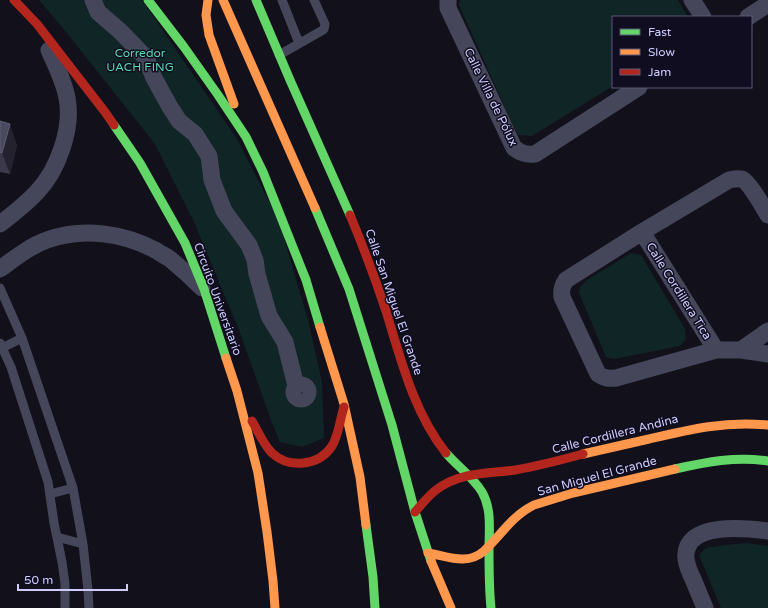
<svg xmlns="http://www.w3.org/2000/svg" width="768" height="608" font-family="'Varela Round',sans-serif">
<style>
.green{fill:#102525}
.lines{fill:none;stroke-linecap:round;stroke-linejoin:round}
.lane{stroke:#46465b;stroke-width:9}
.street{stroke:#46465b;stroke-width:17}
.fast{stroke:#63d668;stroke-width:9}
.slow{stroke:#ff974d;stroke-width:9}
.jam{stroke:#b3261e;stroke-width:9}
.wall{fill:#3b394a}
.shaded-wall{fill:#24222f}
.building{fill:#4b495e;stroke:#605d77}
.labels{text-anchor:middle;stroke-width:3;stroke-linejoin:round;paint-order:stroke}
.park-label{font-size:12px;fill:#5bdab4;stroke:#0f0d1f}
.street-label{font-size:12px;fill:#cfccfd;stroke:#0f0d1f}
</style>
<rect width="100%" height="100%" fill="#12111b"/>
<path class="green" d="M39,0H142L237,139L279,221L308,320L322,382L324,438L302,447L280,442L272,423L239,330L194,222L155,144L62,27Z
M460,0H678L688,17H613V86L532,136L518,135L510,119L459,5Z
M631,253L641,255L685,329L686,339L680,346L614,359L606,357L579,293L580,287L587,280Z
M747,543L768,546V608H721L699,555L706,548L725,545Z"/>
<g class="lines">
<path class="lane" d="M282,0L299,43
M279,55L323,30L324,29L325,24L314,0
M0,288L22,338L73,488L83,544L88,590L89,608
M0,343L11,367L48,482L54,523L62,562L65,584V608
M2,348L22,338
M50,494L73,488
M57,537L83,544"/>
<path class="street" d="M93,0L98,12L121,32L146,58L154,78L170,107L179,121L195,134L209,156L212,180L224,211L249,245L255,260L257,274L269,316L285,342L296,386
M448,0V8L514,148C521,153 526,155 535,154L639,87
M692,0L703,17
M748,17L768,4
M768,215C763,207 750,183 742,179C737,178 734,179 729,180L642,232L566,280C562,286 561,290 562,297L598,374C604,378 608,379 616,378L716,350H741L768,354
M0,224C13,214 26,204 37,192C58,170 73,128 67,98C64,81 56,66 49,50
M642,232L716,350
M0,269C15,258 30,246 47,240C83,227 124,233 157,251C161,254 166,256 170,259C181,268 192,278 202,288
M741,350L768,331
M294 392a7 7 0 1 1 14 0a7 7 0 1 1-14 0Z
M705,608C701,598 697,589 693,579C690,573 687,566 686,559C682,521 746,528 768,531"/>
<path class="fast" d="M148,0L184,47L218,95L246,137L263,172L306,280L320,327
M256,0L290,80L350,215
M114,125L140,163L185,243L204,289L226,358
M315,208L349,289L392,425L415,512L431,561
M446,453C457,466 473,477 482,492C492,509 489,530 489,549C489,569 489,589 491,608
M675,469C706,462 736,456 768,461
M366,525L373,577L375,608"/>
<path class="slow" d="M208,0L206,15L209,35L234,104
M223,0L315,208
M320,327L344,404L360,477L366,525
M226,358L237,391L258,473L267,532L273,581L275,608
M583,454C605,449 627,444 649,439C691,429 724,421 768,425
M428,553C447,556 467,566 484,551C501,535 513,515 534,505L573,493L675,469
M431,561L451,608"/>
<path class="jam" d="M14,0L37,24L105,112L114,125
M350,215C363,246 375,278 386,311C401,360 414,413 446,453
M252,421C258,431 263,444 272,453C289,469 319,466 332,446C339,434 340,419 344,407
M415,512C422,504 428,496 436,490C459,472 487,474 515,470C538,466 561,460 583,454"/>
</g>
<path class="wall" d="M0,121L17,145L10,174L0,172Z"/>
<path class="shaded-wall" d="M10,124L17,145L10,174L2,153Z"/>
<path class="building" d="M0,121L10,124L2,153L0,152Z"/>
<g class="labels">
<g class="park-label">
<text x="140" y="57">Corredor<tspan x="140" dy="14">UACH FING</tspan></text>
</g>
<g class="street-label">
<text transform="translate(491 97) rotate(64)" y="4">Calle Villa de Pólux</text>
<text transform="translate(679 291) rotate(58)" y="4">Calle Cordillera Tica</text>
<text transform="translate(218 299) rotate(70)" y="4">Circuito Universitario</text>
<text transform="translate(394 302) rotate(71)" y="4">Calle San Miguel El Grande</text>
<text transform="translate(615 434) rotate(-14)" y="4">Calle Cordillera Andina</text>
<text transform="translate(597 476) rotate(-15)" y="4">San Miguel El Grande</text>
</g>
</g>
<rect x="612" y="16" width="140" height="72" fill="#0f0d1f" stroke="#5c5978"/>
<rect x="620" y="29" width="20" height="6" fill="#63d668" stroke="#5c5978"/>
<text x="648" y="36" font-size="12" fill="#cfccfd">Fast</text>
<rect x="620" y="49" width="20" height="6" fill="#ff974d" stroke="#5c5978"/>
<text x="648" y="56" font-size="12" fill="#cfccfd">Slow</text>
<rect x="620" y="69" width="20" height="6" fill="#b3261e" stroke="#5c5978"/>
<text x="648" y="76" font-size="12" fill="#cfccfd">Jam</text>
<path d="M18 584v6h109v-6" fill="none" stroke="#cfccfd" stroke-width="2"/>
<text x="24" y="584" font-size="12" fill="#cfccfd" stroke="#0f0d1f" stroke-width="3" paint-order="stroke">50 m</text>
</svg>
